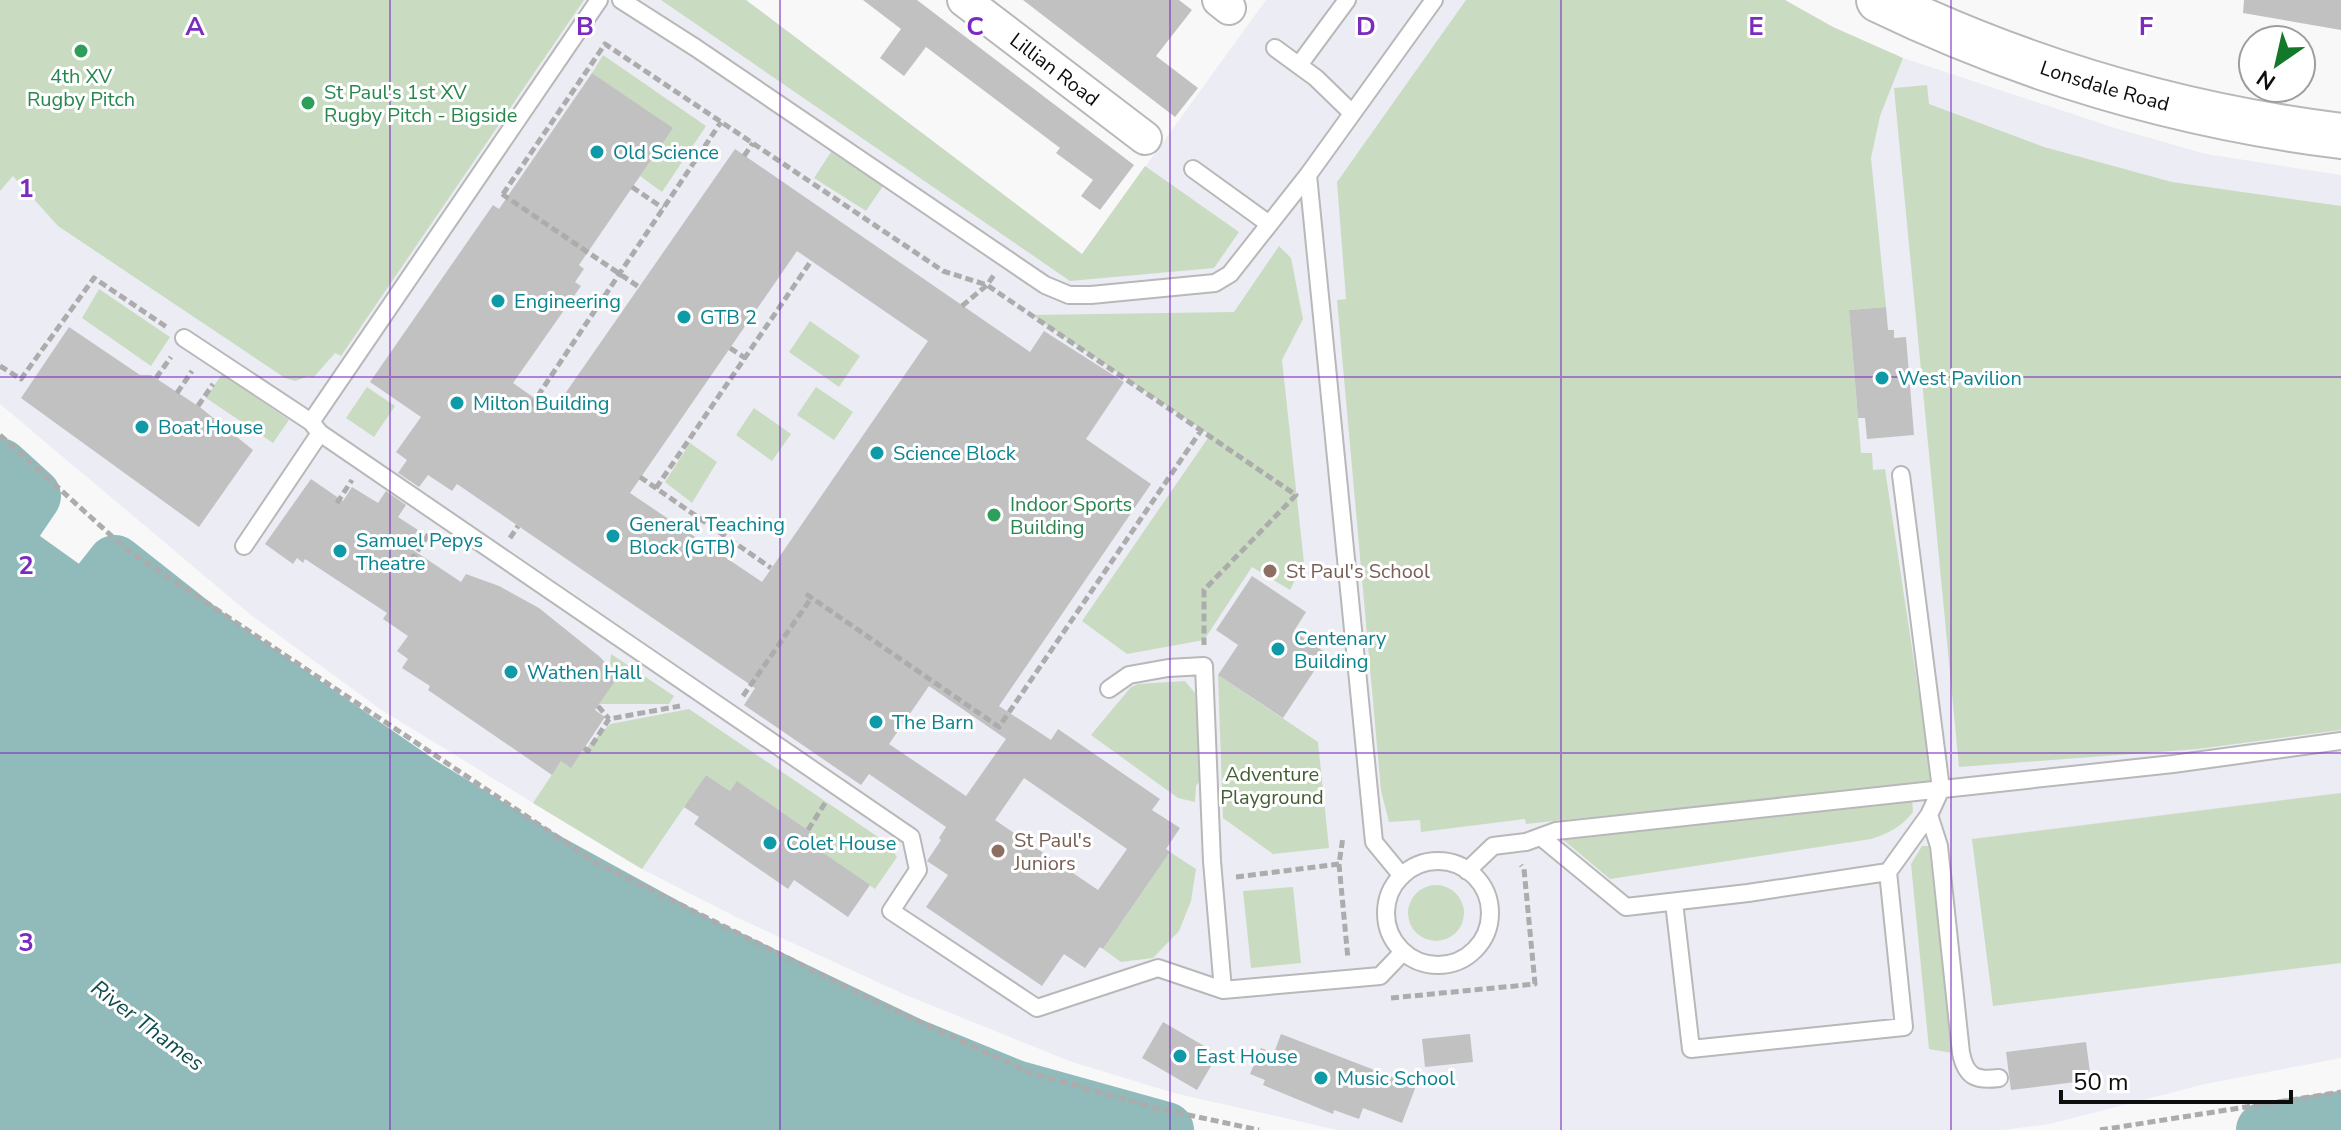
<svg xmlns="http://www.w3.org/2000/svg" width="2341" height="1130" font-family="'Nunito Sans',sans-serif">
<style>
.built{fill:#ececf5}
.green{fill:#c9dcc1}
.water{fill:#91babb}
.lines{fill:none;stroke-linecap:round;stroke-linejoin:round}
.river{stroke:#91babb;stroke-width:56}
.building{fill:#c1c1c2;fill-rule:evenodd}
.lane-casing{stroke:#b8b8b9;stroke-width:20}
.street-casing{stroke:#b8b8b9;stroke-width:36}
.secondary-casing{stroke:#b8b8b9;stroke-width:48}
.path{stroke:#acacad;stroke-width:5;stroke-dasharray:8 4;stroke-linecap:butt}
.lane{stroke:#fff;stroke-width:16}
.street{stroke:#fff;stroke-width:32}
.secondary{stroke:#fff;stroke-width:44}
.grid{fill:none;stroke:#7b2cbf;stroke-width:2;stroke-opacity:0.55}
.leisure-dot{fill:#2e9e5b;stroke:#fff;stroke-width:3}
.culture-dot{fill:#0f9aa8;stroke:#fff;stroke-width:3}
.education-dot{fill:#8d6e63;stroke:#fff;stroke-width:3}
.labels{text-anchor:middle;stroke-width:6;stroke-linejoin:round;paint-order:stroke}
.street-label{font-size:20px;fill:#0d0d0e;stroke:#fff}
.leisure-label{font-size:20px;fill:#27864d;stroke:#fff;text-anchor:start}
.culture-label{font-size:20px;fill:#0d838f;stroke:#fff;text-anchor:start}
.education-label{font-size:20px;fill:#785e54;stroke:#fff;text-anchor:start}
.park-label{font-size:20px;fill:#435f34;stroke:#fff}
.water-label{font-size:22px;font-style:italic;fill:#104c4f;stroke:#fff}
.grid-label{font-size:26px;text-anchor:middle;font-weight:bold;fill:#7b2cbf;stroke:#fff;stroke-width:6;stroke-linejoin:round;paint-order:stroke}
</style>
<rect width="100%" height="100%" fill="#f8f8f9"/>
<path class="built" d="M0,0H746L1082,254L1266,0H1785L1833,27L1903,58L2115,128L2206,154L2341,175V1058L2205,1084L2050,1124L2003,1130H1337L1174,1093L1072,1062L908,996L738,918L636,866L380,709L251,615L0,404Z"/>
<path class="green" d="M0,0H584L341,356L335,353L313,378L309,376L295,381L285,378L58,226L13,176L0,191Z
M661,0H746L1082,254L1145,166L1239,232L1214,268L1070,281Z
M1466,0H1785L1833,27L1903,58L1880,116L1871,158L1886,307L1849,310L1861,453H1872L1873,470L1885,469L1932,781L1526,824L1525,819L1421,832L1420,820L1389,822L1381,791L1337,300L1346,299L1337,182Z
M603,55L706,126L662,192L640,176L672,128L592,73Z
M1927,85L1929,104L2044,147L2172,182L2341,206V730L2198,749L1959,767L1894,88Z
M831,152L883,186L866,211L814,178Z
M1279,246L1291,258L1303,319L1282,360L1304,563L1290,590L1252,567L1204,640L1127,654L1082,621L1210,435L1032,315L1234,312Z
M99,289L170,337L151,366L82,318Z
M810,321L860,356L839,387L789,352Z
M222,374L289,420L273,443L206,398Z
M367,387L395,406L374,437L346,418Z
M816,387L853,412L834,440L797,415Z
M754,408L791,434L772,461L736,435Z
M690,443L717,462L692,503L665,482Z
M611,654L674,696L669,704H599L618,677L624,679L610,665Z
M1218,675L1318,742L1329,848L1273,854L1223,818Z
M1185,681L1195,693L1201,779L1196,786L1195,802L1178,798L1091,735L1131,687L1138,684Z
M689,709L887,843L897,857L875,889L815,847L820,838L738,782L730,791L706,775L642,869L533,803L561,761L581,753L610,724Z
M2341,793V963L1993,1006L1972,839Z
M1912,799L1913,812C1902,827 1887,834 1871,839L1610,879L1561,838Z
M1922,846H1929L1952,1053L1929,1049L1911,864Z
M1170,852L1196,869L1191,901L1179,931L1153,958L1121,962L1103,949Z
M1408 913a28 28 0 1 1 56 0a28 28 0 1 1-56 0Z
M1293,887L1301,963L1251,968L1243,891Z"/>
<path class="water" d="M0,466L33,496L19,521L96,576L106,574L115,563L219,645L422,785L535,854L697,943L912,1046L1015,1088L1166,1130H0Z
M2341,1119V1130H2264Z"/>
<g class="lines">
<path class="river" d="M0,466L33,496L0,545
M0,625L40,658L115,563L219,645L422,785L535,854L697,943L912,1046L1015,1088L1166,1130
M2264,1130L2341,1119"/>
</g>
<path class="building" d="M863,0H917L1134,165L1100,210L1081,196L1093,180L1056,153L1060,148L926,47L904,76L880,58L901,29Z
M1023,0H1179L1192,10L1156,56L1198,88L1175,117Z
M2244,0H2341V30L2243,13Z
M592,73L673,128L579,265L584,269L575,282L581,286L513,383L553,411L735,149L1030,352L1044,331L1124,382L1086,439L1151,484L999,706L1051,740L1058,729L1160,799L1152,810L1180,828L1166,849L1170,852L1103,949L1100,947L1085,968L1064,954L1042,986L926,907L948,875L927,861L941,840L939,838L946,827L869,774L861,785L744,705L755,688L457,484L452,491L428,475L419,487L398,473L407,460L396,452L421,417L370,382L493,205L499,209ZM797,251L928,341L762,582L630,493ZM929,686L1006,739L966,796L889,744ZM1024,778L1127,849L1098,890L995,820Z
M1886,307L1888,330H1894V338L1906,337L1914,435L1867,439L1865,418H1858L1849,310Z
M69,327L140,375H151L201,408L253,450L199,527L21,398Z
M311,479L343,501L352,487L378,503L386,491L406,505L398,517L418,530L407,546L461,582L466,574L499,586L539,608L600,657L618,677L595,710L605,717L571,768L561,761L552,775L428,690L430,686L402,668L408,659L397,651L408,636L383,619L387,613L305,559L303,563L297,558L293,564L265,544Z
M1252,576L1306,612L1294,631L1326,653L1283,718L1218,675L1238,645L1216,630Z
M706,775L730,791L737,781L821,839L815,847L870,885L848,917L794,880L788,889L694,824L699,817L684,807Z
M1163,1022L1218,1054L1197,1090L1142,1058Z
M1281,1034L1416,1086L1402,1123L1363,1108L1359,1119L1334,1110L1333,1114L1263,1085L1265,1080L1250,1074L1261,1048L1274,1053Z
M1470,1034L1473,1062L1425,1067L1422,1039Z
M2086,1042L2091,1080L2011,1090L2006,1052Z"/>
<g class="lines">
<g class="lane-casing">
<path id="lane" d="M621,0L696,48L1045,285L1069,295H1091L1215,283L1230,274L1308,175L1434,0
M1275,48L1316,78L1352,113
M1299,65L1347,0
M1193,169L1269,224
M1308,175L1374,842L1402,876
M184,338L311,422L320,433L244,546
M311,422L599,0
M320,433L911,837L918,870L891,911L1037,1008L1158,968L1223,990L1380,976L1403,952
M1901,475L1941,789L1929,815L1939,846L1961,1053C1966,1077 1976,1081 1999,1078
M1109,689L1129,675L1168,668L1204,666L1212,861L1223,990
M1541,837L1626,907L1748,893L1888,872L1929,815
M1386 913a52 52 0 1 1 104 0a52 52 0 1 1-104 0Z
M1467,871L1493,846L1526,842L1556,831L2173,764L2341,741
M1674,902L1691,1049L1904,1027L1888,872"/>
</g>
<g class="street-casing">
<g id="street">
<path id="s1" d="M964,0L1145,138"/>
<path d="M1219,0L1229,8"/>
</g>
</g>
<g class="secondary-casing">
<g id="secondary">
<path id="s2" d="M1879,0C2024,70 2181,116 2341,136"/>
</g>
</g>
<path class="path" d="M744,156L753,143
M632,187L663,208
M502,194L639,287
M503,194L605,44L943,271L987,285L1296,495L1204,590V645
M962,306L987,285L994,275
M730,348L745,358
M0,366L21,379L94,278L168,328
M156,378L171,357
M177,393L192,371
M198,406L213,384
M531,406L721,122
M0,435L126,549L595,862L872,1000L1031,1073L1156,1108L1259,1130
M640,477L771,568
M656,488L811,261
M337,503L352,480
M510,538L518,526
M404,571L430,532
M806,594L999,727L1202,429
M743,696L812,597
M598,706L609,719
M584,748L588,751L609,719L680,706
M808,830L825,803
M1339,864L1348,959
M1236,877L1339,864L1343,837
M1391,998L1535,984L1524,869L1521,865
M2100,1130L2341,1092"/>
<use href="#lane" class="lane"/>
<use href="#street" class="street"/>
<use href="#secondary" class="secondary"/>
</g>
<path class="grid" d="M390,0V1130M780,0V1130M1170,0V1130M1561,0V1130M1951,0V1130M0,377H2341M0,753H2341"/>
<g class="leisure-dot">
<circle cx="81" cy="51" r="8"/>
<circle cx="308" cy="103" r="8"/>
<circle cx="994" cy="515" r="8"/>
</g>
<g class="culture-dot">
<circle cx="597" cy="152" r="8"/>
<circle cx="498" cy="301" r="8"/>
<circle cx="684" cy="317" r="8"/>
<circle cx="1882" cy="378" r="8"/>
<circle cx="457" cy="403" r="8"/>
<circle cx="142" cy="427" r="8"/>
<circle cx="877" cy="453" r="8"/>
<circle cx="613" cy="536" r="8"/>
<circle cx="340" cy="551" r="8"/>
<circle cx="1278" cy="649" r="8"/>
<circle cx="511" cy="672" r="8"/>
<circle cx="876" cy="722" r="8"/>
<circle cx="770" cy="843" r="8"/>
<circle cx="1180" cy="1056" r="8"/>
<circle cx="1321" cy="1078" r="8"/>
</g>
<g class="education-dot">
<circle cx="1270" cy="571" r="8"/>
<circle cx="998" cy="851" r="8"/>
</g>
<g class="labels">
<g class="street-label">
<text dy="7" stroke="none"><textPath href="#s1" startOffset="114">Lillian Road</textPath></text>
<text dy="7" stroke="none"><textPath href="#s2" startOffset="242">Lonsdale Road</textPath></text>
</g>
<g class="leisure-label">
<text x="81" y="83" text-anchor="middle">4th XV<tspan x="81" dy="23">Rugby Pitch</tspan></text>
<text x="324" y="99">St Paul's 1st XV<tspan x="324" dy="23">Rugby Pitch - Bigside</tspan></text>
<text x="1010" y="511">Indoor Sports<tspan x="1010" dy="23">Building</tspan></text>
</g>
<g class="culture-label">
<text x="613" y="159">Old Science</text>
<text x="514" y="308">Engineering</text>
<text x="700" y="324">GTB 2</text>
<text x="1898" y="385">West Pavilion</text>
<text x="473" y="410">Milton Building</text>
<text x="158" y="434">Boat House</text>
<text x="893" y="460">Science Block</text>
<text x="629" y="531">General Teaching<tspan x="629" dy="23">Block (GTB)</tspan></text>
<text x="356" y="547">Samuel Pepys<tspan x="356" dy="23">Theatre</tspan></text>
<text x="1294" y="645">Centenary<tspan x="1294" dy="23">Building</tspan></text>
<text x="527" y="679">Wathen Hall</text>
<text x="892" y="729">The Barn</text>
<text x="786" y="850">Colet House</text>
<text x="1196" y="1063">East House</text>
<text x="1337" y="1085">Music School</text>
</g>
<g class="education-label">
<text x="1286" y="578">St Paul's School</text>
<text x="1014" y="847">St Paul's<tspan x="1014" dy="23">Juniors</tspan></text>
</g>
<g class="park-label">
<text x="1272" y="781">Adventure<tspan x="1272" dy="23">Playground</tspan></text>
</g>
<g class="water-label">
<text transform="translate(148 1025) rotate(37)" y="8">River Thames</text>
</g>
</g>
<g class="grid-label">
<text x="195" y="35">A</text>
<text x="585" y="35">B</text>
<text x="975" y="35">C</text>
<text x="1366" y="35">D</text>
<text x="1756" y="35">E</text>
<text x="2146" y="35">F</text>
<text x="26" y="197">1</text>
<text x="26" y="574">2</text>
<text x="26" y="951">3</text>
</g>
<g transform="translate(2277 64) rotate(214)"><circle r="38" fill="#ffffff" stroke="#9e9e9f" stroke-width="2"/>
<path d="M0-6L14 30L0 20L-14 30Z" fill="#137829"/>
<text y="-12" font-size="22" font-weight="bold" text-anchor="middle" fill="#0d0d0e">N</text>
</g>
<path d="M2061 1090v12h230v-12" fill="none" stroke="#0d0d0e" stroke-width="4"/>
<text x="2073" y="1090" font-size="24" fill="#0d0d0e" stroke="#ffffff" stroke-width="6" paint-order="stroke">50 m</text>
</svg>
